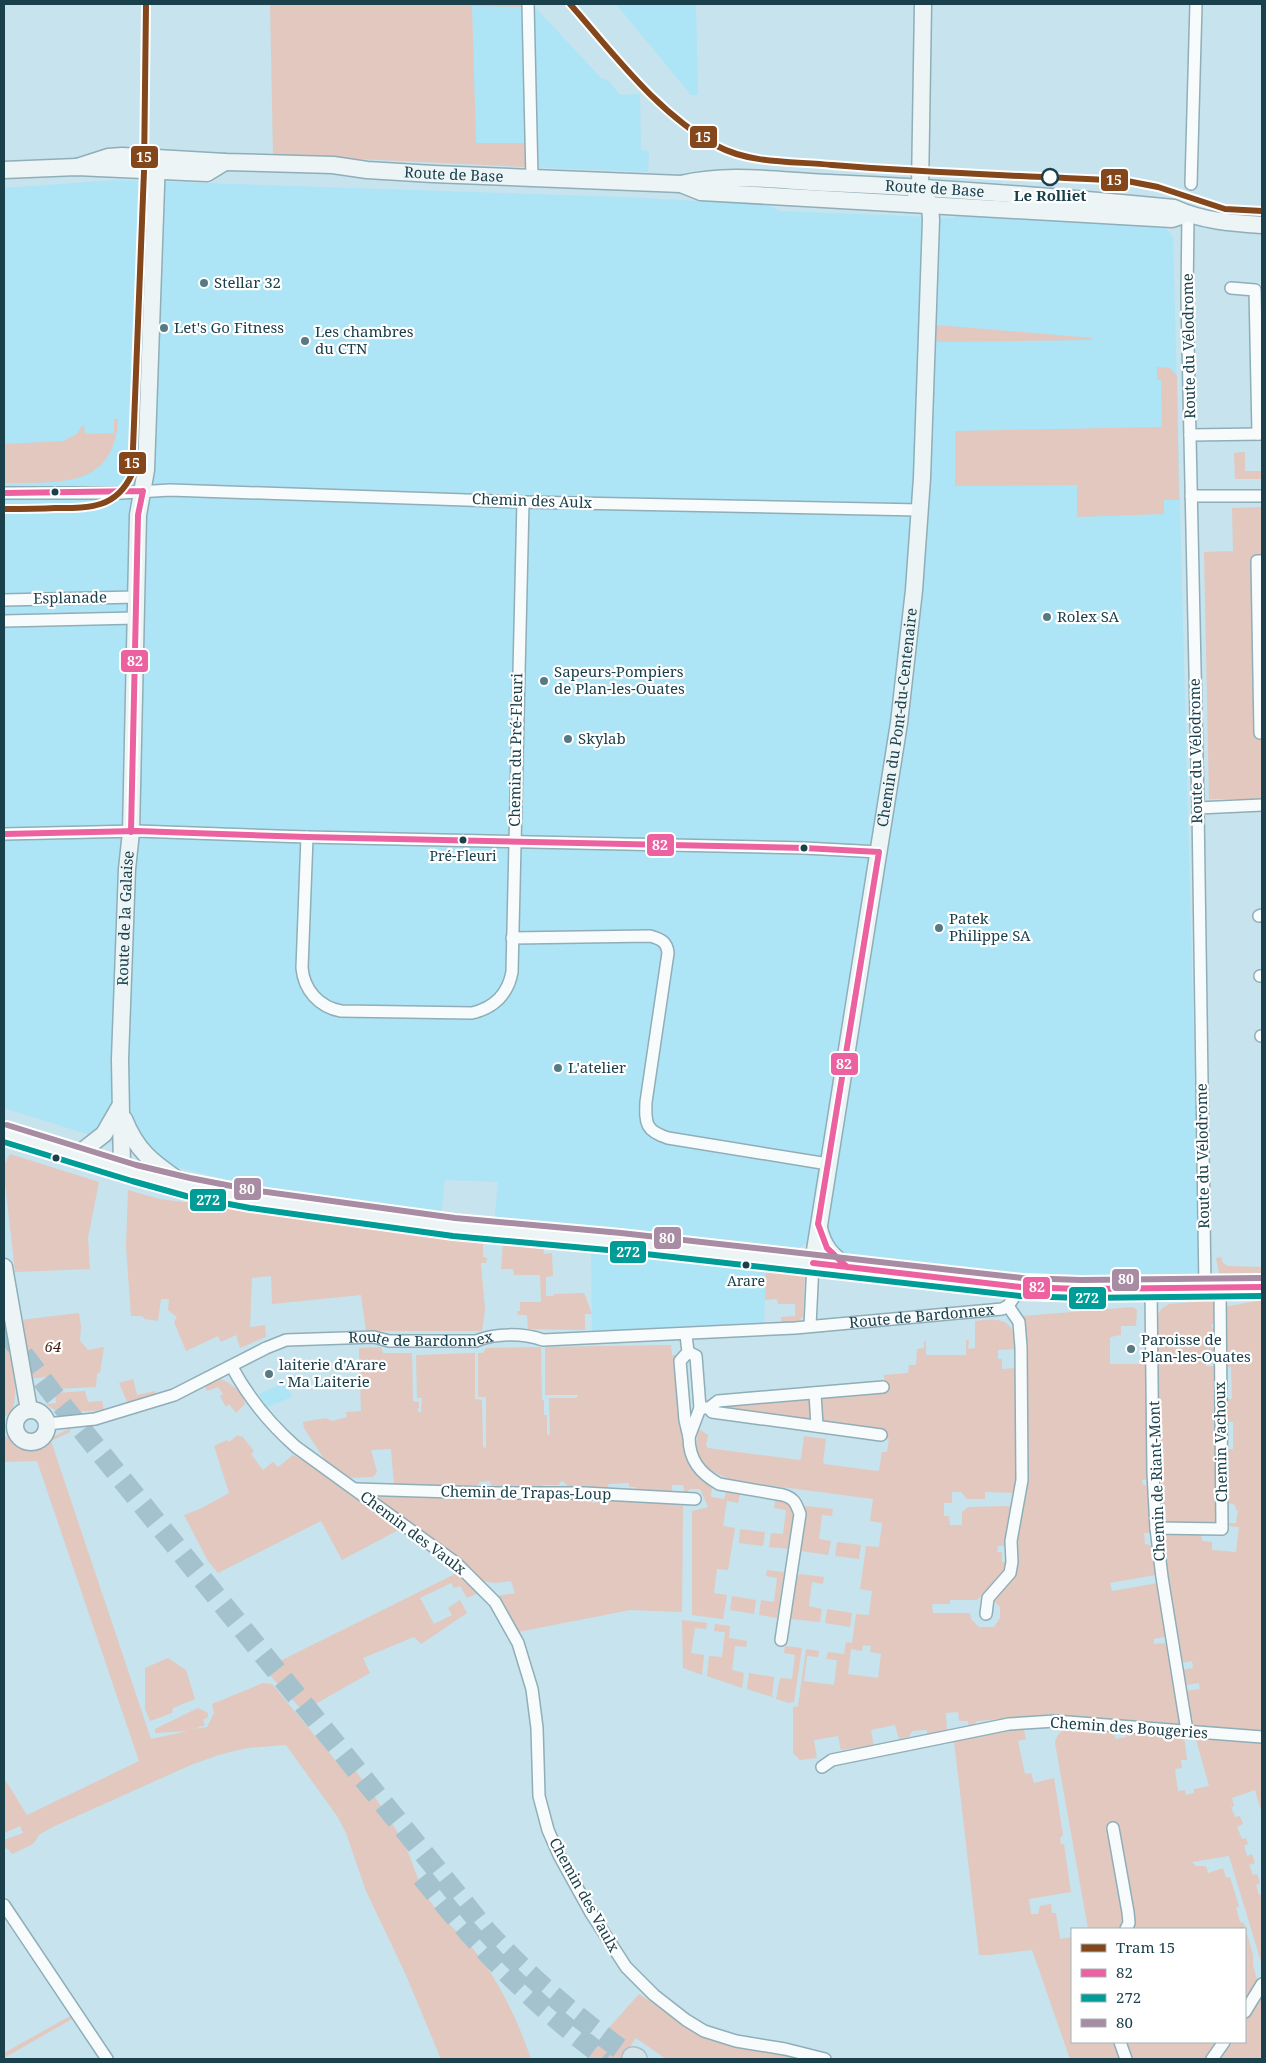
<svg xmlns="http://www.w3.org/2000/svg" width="1266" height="2063" font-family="'Noto Serif',serif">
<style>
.built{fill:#ade4f6}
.green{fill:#e2c8be;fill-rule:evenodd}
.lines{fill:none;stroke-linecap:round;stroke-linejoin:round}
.highway-tunnel{stroke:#a4c2cd;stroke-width:21;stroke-dasharray:21 11;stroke-linecap:butt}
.street-casing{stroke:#8faeb8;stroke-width:14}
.secondary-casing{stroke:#8faeb8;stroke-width:19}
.highway-casing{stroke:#adc0c7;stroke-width:24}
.street{stroke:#f7fbfc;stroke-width:11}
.secondary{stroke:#ecf4f6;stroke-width:16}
.highway{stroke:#d5e4e8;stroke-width:21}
.bus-1-casing{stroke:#fff;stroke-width:10}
.bus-2-casing{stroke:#fff;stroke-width:10}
.bus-3-casing{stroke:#fff;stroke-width:10}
.bus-1{stroke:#ec619f;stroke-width:6}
.bus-2{stroke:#009c98;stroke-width:6}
.bus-3{stroke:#a88ca3;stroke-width:6}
.tram-1-casing{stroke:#fff;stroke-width:10}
.tram-1{stroke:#84471c;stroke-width:6}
.stop-dot{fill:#fff;stroke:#1a404c;stroke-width:2.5}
.poi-dot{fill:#577984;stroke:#fff;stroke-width:2}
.bus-dot{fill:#1a404c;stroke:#fff;stroke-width:2}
.labels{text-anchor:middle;stroke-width:4.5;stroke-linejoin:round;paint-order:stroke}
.bus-label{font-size:14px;fill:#1a404c;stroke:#fff}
.street-label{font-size:15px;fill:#1a404c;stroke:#fff}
.stop-label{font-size:15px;font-weight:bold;fill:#1a404c;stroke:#fff}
.poi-label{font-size:15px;fill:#1a404c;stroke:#fff;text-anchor:start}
.park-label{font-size:15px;font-style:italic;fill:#491d0c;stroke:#fff}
.line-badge{stroke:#fff;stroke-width:2}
.badge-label{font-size:14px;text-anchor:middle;font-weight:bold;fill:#fff}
</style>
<rect width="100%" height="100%" fill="#c7e3ed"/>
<path class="built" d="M616,4H696L698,95H691Z
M472,5L523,7L533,5L602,79L608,80L620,95L640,94L641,150L649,151L648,172L525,167L526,143H475Z
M116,180L623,197L751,204L767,205L780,211L953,218L958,213L1164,226L1173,237L1200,1280L962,1270L846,1258L830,1243L828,1229L766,1269L764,1324L592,1334L591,1237L551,1227L494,1223L498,1182L445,1180L441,1216L232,1181L164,1164L87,1134L4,1108V188Z
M285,1382L292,1397L267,1407L259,1394Z"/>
<path class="green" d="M270,4H523V7L472,6L476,143H526L525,167L273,155Z
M936,325L1093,338L1091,340L938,342L936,339Z
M1157,367L1170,368L1177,376L1179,500H1164V514L1077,517V485L955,486V431L1162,427L1161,380H1157Z
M114,419H118C114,490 58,482 4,483V444L63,441L77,434L82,426L84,425L85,434L114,433Z
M1245,452V471H1262V479H1235L1234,453Z
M1262,507V799H1209L1204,552L1233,551L1232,508Z
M10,1154L99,1182L88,1238L90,1269L15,1272L4,1173V1165Z
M128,1190L159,1199L347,1222L483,1241V1257L487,1258L486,1263H481L485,1310L482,1331H366L361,1295L272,1304L271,1276L252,1278L250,1327L265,1325L266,1337L240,1348L236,1335L221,1342L218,1336L186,1351L174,1322L177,1317L168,1310L169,1299H161L158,1321L145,1319L142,1316H131L126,1246Z
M503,1242L543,1245L544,1254L552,1253L553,1276L546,1277V1296H554V1294L584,1293L592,1314H585V1330L528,1329L527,1315H518L517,1311H520V1302H541L540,1275H514L513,1269H501Z
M1221,1257L1223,1263L1228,1266L1262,1267V1276H1225L1219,1273L1216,1258Z
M766,1269L805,1274L803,1316L799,1321L781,1323V1317L795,1316V1304H778L777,1299L765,1300Z
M1216,1300V1320L1211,1326L1216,1331L1215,1352H1206V1366H1216L1218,1524L1161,1523L1158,1469V1314L1162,1308L1169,1304Z
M1262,1300V1733L1199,1729L1192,1723L1186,1691L1200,1689L1199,1683L1185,1685L1183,1670L1193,1668L1192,1661L1182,1663L1169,1594L1161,1532L1201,1533L1202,1541L1212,1542V1550L1236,1552L1239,1527L1228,1526V1523H1236L1238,1510H1236L1235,1505L1226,1502V1475L1229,1473V1462L1225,1460V1449H1233V1422H1225V1399H1232L1231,1367H1225L1224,1307Z
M1133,1307L1137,1310L1136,1326H1121V1335L1110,1337V1364H1150L1149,1479L1142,1480L1143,1485L1149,1486L1151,1533H1144L1145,1544L1153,1546L1156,1570L1155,1575L1110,1583L1112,1591L1158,1583L1168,1636L1154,1639V1644L1164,1643L1167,1645L1168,1652L1171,1654L1182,1722L1172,1727L1056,1716V1714H1048V1716L1004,1722L1001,1719L977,1721L972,1727H969L968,1721H959L958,1712L946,1713L947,1733L927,1736V1730L912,1731L909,1737L899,1739L895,1725L871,1730L874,1747L855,1750V1748L841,1750L838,1736L814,1740L817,1758L800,1760L793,1753V1707L798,1706L806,1649L819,1651L818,1657L807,1656L804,1681L834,1685L837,1660L826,1659L828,1652L844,1654L846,1642L852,1643L856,1614L869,1615L872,1591L860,1589L861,1583L866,1546L879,1547L882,1523L870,1521L873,1499L735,1481C706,1470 690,1462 699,1429L708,1435L706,1446L708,1448L799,1460L801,1459L804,1436L826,1439L823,1462L824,1464L877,1471L879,1470L882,1452H887L889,1439L715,1407L885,1389L884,1375L908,1373L909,1365H916L917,1349L924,1348V1341H926V1355H966V1340H969L968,1349L975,1348V1321C1002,1318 1014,1318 1016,1349L998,1350V1359H1002V1369L1016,1368L1018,1478L1016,1493L985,1492V1499H967L961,1492H952V1503H944V1516H949L950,1525H962V1512L968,1507L1009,1506L1013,1508L1006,1544L1005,1546H998L997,1552H1002V1562H1008L1004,1573L977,1600H950V1604H932L933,1613H970L971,1619L979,1627H994L1000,1618V1607L994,1601V1596L1013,1579L1016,1566V1539L1026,1483L1028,1481V1476L1026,1475L1023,1316ZM863,1645L871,1646L870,1652L881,1654L878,1678L848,1674L851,1649L862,1651Z
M79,1313L81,1326L80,1341L88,1350L104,1347L100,1372L97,1374L96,1387L54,1389L53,1376L30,1379L20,1320Z
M4,1319C7,1342 24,1397 9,1415L4,1417Z
M671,1345L672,1355H677L684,1449L687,1456L712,1485L711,1497L724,1499L726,1492L740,1494L738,1503L727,1501L723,1526L735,1528L728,1570L717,1569L714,1593L727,1595L723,1619L692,1615V1511L708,1507L700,1489H690L685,1494L683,1485H672V1494L636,1491V1487H629V1483L608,1484L609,1489L569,1488L563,1481L560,1482L559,1485H543L541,1487L492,1488L490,1481L480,1482L475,1488L394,1485L391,1449L371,1450L377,1472L373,1477L347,1478L324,1459L304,1428L303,1422L326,1418L332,1421L347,1417L346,1412L361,1411L359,1348L381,1347L383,1353H412L413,1401L419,1402V1408L417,1410L421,1413L422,1398H417L416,1355L475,1353V1399L482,1400L483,1447L486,1448V1397H478V1353H483L486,1348L541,1347L542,1400H544V1415H547V1435L550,1434L549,1398H577L578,1395H545V1347Z
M133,1379L137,1395L155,1391L156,1397L128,1404L119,1383Z
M221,1379C232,1384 243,1392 245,1404L236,1413L229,1404L226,1407L220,1396L223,1394L218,1387L207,1391L205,1386Z
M85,1391L88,1402L102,1401L104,1410L59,1413L46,1404L56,1403L55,1393Z
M70,1428V1432L51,1441L151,1739L188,1731L155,1733V1729L198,1708L208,1713V1717L203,1720L205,1725L194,1729L207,1727L214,1713L212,1704L263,1683L272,1684L346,1773L355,1770C373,1794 391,1819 405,1846C414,1864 418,1885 430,1901C442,1919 459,1932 473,1949C499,1980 518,2021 531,2059H441L405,1973L366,1891L346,1833L337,1816L286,1745L247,1748L222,1754L193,1764L55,1826L40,1834L33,1844L12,1854L8,1849L4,1848V1840L23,1833L20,1826L4,1833V1778L27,1815L139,1761L37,1461L4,1462V1436L31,1445L42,1443Z
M238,1435L240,1437L242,1436L254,1451L251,1454L263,1470L273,1462L278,1467L293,1455L320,1470L402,1528L342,1560L321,1521L218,1573L208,1561L184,1515L202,1508L229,1493L214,1446L227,1440L229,1442Z
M372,1493L567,1496L594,1503L597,1496L683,1503L682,1612L630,1610L518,1632L497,1596L515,1593L511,1581L495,1583L482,1581L370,1495Z
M776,1497C803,1503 792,1529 789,1549L769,1547L771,1533L783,1534L786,1510L774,1508Z
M805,1506L833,1509L832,1516L822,1515L819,1539L831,1541L828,1555L801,1551L806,1517Z
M740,1529L765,1532L763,1546L739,1543Z
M837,1542L861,1545L859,1559L835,1556Z
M767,1570L784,1572L777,1618L759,1615L761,1600L774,1602L777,1578L766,1576Z
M457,1573L478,1593L467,1598L460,1586L454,1588L451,1583L420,1598L434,1624L452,1615L448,1608L460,1600L467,1613L421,1644L414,1637L363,1658L370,1673L303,1711L264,1669Z
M800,1574L824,1577L823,1584L812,1582L809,1606L822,1609L820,1622L791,1619L797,1577Z
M732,1596L756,1600L754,1614L730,1610Z
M827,1609L852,1613L850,1627L825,1623Z
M682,1620L707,1623L706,1629L695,1628L691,1653L704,1655L702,1675L683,1668Z
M715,1624L730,1626L729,1638L747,1641L746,1647L735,1646L732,1670L744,1673L742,1688L707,1676L709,1656L722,1657L725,1632L714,1631Z
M785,1646L802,1648L794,1702L789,1703L776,1699L780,1678L792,1679L795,1655L784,1653Z
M168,1658L186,1670L195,1699L173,1708L172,1713L150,1721L145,1709V1668Z
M749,1673L774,1677L772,1697L747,1689Z
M1026,1728L1024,1731L1026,1739L1018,1741L1025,1774L1031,1773L1034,1783L1054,1778L1063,1835L1060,1838L1061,1844H1064L1071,1892L1029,1899L1031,1914H1038L1040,1906L1051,1904L1052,1913H1056L1060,1939L1072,1937V2042H1115L1122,2059H1070L1032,1950L989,1955H979L954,1741Z
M1069,1728L1112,1732L1116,1739L1126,1737V1732L1184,1735L1187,1760H1181L1182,1768L1175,1769L1178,1791L1185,1790L1186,1795L1194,1793V1789L1209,1786L1195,1736L1240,1742H1262V1814L1255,1790L1232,1798L1234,1806L1231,1807L1235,1817L1240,1816L1243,1824L1237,1827L1242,1839L1246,1838L1248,1844L1244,1846L1247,1856L1252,1854L1255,1863L1249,1865L1253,1875L1257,1874L1260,1883L1256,1885L1259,1895L1262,1894V1965L1229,1856L1192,1862L1196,1866H1206L1208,1873L1223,1868L1226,1878L1230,1877L1239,1906L1236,1908L1240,1922L1244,1923L1253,1955V1965L1258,1983L1245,2004V1929H1088L1055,1743C1057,1734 1060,1731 1069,1728Z
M639,1994L701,2035L814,2059H666L636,2038L621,2059H586L607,2030Z
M1262,1994V2059H1218L1230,2042H1245V2020Z
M70,2016L72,2019L4,2058V2053Z
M1124,2042H1219L1207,2059H1130Z"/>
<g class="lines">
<path class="highway-tunnel" d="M4,1329L53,1394L488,1933C532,1980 580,2021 633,2058
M422,1877C479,1948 534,2005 607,2059"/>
<g class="street-casing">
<g id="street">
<path d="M528,4L532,178"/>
<path d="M1191,184L1196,4"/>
<path d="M1188,214L1187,298L1198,808L1205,1288"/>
<path d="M1231,288L1255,290L1258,434"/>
<path d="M1190,435L1262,434"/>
<path d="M4,493H121L170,490L523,502L920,510"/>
<path d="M1191,496H1262"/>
<path d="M1262,561H1257L1260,733H1262"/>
<path d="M4,600L136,597"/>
<path d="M4,621L136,618"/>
<path d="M1198,808L1262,805"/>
<path d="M4,834L137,831L307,837L804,848L879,852"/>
<path d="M307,837L302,968C304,990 319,1007 341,1011L472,1013C494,1008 508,994 512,972L523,502"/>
<path d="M1259,916L1262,915"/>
<path d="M512,938L650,936C661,939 667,942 668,953L646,1102C645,1124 646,1131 668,1138L828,1164"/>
<path d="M1260,976H1262"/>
<path d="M1261,1036H1262"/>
<path d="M1151,1289L1153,1473L1156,1528L1162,1577L1187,1731"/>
<path d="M810,1326L813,1263"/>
<path d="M686,1335L688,1352L696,1356L700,1408L689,1437L685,1420L680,1361L688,1352"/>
<path d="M232,1367C249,1399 269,1423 296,1447L456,1563L495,1602L518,1643L532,1689L537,1728L539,1796L548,1830L559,1855L591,1913L626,1967L654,1995L686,2020L704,2031L736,2041L785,2049L825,2059"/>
<path d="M815,1393L817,1426"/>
<path d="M700,1408H709L718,1401L883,1387"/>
<path d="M709,1408L712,1412L881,1435"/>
<path id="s1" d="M47,1424L95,1419L174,1395L266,1348L286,1340L374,1337L389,1341H476C495,1333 523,1333 543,1340L795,1328L1002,1309L1008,1306L1021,1287"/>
<path d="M689,1437C689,1460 700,1473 719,1484L783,1495C794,1498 796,1503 800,1514L781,1640"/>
<path d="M356,1489L485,1493H585L695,1499"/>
<path d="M1156,1528L1222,1529L1220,1288"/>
<path d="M986,1614L988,1598L1010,1573L1012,1562L1011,1541L1022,1480L1021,1347L1019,1322L1008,1306"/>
<path d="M822,1767L832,1760L1009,1724L1055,1721L1262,1737"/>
<path d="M1113,1828L1128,1912L1129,1923L1126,1929"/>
<path d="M4,1905L107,2059"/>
<path d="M1245,2012L1262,1984"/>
<path d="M1120,2042L1126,2059"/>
<path d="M1212,2059L1224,2042"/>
</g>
</g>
<g class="secondary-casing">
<g id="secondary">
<path id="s2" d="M77,167L108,157L122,156L225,162L333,165L367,170L433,174L681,184C729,172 780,181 829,183C944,188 1059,197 1174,208C1202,221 1232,223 1262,225"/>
<path d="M4,170L77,167L207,173L225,162"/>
<path d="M681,184L701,192L1172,219L1181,216"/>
<path d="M916,198L920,188L923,4"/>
<path d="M124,1119C136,1150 152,1162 178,1180"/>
<path d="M4,1133L134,1173L188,1187L251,1199L454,1227L620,1242L1021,1287L1081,1289L1262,1287"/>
<path d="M76,1156L104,1134L119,1108"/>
<path id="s3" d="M122,1169L120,1059L127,869L131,832L138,515L146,470L157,158"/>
<path d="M819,1228C823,1247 832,1256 847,1267"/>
<path id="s4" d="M813,1263L899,723L914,590L922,478L931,220L930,205L920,188"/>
<path d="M4,1267L29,1410"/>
<circle cx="31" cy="1426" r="16"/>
</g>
</g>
<g class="highway-casing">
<path id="highway" d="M633,2058L636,2059"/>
</g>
<use href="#street" class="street"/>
<use href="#secondary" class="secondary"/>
<use href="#highway" class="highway"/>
<g class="bus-1-casing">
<path id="bus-1" d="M4,493L143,491
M131,832L138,515L143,491
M4,834L137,831L307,837L804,848L879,852
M813,1263L1021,1287L1081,1289L1262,1287
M847,1267L827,1248L818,1224L879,852"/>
</g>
<g class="bus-2-casing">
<path id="bus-2" d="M4,1142L132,1181L186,1196L250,1208L453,1236L619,1251L1020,1296L1081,1298L1262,1296"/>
</g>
<g class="bus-3-casing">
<path id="bus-3" d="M7,1125L136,1165L190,1178L252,1190L455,1218L621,1233L1022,1278L1081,1280L1262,1278"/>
</g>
<use href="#bus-1" class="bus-1"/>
<use href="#bus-2" class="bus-2"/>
<use href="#bus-3" class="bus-3"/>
<g class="tram-1-casing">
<path id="tram-1" d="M570,4C614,54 657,113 717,146C751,164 793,161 832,165C930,173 1028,176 1127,181L1158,187L1225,209L1262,211
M4,509C21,509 38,509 55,508C89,508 116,509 132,474L144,171L146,4"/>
</g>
<use href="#tram-1" class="tram-1"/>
</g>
<circle class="stop-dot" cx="1050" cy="177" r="8"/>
<g class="poi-dot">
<circle cx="204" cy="283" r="5"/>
<circle cx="164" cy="328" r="5"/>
<circle cx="305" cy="341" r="5"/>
<circle cx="1047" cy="617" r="5"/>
<circle cx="544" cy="681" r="5"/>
<circle cx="568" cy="739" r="5"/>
<circle cx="939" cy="928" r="5"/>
<circle cx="558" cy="1068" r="5"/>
<circle cx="1131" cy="1349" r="5"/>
<circle cx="269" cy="1374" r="5"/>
</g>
<g class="bus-dot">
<circle cx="55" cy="492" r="4.5"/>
<circle cx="463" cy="840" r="4.5"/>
<circle cx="804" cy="848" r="4.5"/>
<circle cx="56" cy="1158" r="4.5"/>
<circle cx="746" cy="1265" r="4.5"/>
</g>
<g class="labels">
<g class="bus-label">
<text x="463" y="861">Pré-Fleuri</text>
<text x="746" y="1286">Arare</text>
</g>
<g class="street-label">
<text dy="5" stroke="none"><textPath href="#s2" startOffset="379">Route de Base</textPath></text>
<text dy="5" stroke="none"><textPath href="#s2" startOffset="861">Route de Base</textPath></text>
<text transform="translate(1189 346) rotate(-91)" y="5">Route du Vélodrome</text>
<text transform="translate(532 501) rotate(2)" y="5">Chemin des Aulx</text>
<text transform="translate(70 598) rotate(-1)" y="5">Esplanade</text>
<text dy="5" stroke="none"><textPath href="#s4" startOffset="552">Chemin du Pont-du-Centenaire</textPath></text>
<text transform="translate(516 750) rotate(-89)" y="5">Chemin du Pré-Fleuri</text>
<text transform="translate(1196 751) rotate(-91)" y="5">Route du Vélodrome</text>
<text dy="5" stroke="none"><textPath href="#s3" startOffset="251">Route de la Galaise</textPath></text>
<text transform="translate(1203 1156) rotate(-91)" y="5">Route du Vélodrome</text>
<text dy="5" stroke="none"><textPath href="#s1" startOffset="894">Route de Bardonnex</textPath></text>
<text dy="5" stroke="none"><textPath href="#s1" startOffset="391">Route de Bardonnex</textPath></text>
<text transform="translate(1221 1442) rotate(-91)" y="5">Chemin Vachoux</text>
<text transform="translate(1157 1481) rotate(-92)" y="5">Chemin de Riant-Mont</text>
<text transform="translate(526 1493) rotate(1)" y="5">Chemin de Trapas-Loup</text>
<text transform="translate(413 1533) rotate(37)" y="5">Chemin des Vaulx</text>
<text transform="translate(1129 1728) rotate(4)" y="5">Chemin des Bougeries</text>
<text transform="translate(584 1895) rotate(61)" y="5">Chemin des Vaulx</text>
</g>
<g class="stop-label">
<text x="1050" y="201">Le Rolliet</text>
</g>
<g class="poi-label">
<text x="214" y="288">Stellar 32</text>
<text x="174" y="333">Let's Go Fitness</text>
<text x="315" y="337">Les chambres<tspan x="315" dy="17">du CTN</tspan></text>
<text x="1057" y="622">Rolex SA</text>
<text x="554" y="677">Sapeurs-Pompiers<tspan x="554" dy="17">de Plan-les-Ouates</tspan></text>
<text x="578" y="744">Skylab</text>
<text x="949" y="924">Patek<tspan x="949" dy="17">Philippe SA</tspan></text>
<text x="568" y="1073">L'atelier</text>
<text x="1141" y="1345">Paroisse de<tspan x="1141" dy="17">Plan-les-Ouates</tspan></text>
<text x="279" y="1370">laiterie d'Arare<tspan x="279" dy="17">- Ma Laiterie</tspan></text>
</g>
<g class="park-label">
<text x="53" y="1352">64</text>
</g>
</g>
<g class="line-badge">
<rect x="689" y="125" width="29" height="24" rx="5" fill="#84471c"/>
<rect x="130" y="145" width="29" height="24" rx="5" fill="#84471c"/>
<rect x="1100" y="168" width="29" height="24" rx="5" fill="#84471c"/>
<rect x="118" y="451" width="29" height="24" rx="5" fill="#84471c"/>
<rect x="120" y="649" width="29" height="24" rx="5" fill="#ec619f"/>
<rect x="646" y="833" width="29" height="24" rx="5" fill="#ec619f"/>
<rect x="830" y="1052" width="29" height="24" rx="5" fill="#ec619f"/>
<rect x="233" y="1177" width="29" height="24" rx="5" fill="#a88ca3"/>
<rect x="189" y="1188" width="38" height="24" rx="5" fill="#009c98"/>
<rect x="653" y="1226" width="29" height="24" rx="5" fill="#a88ca3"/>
<rect x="609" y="1240" width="38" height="24" rx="5" fill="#009c98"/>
<rect x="1111" y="1268" width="29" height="24" rx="5" fill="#a88ca3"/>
<rect x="1022" y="1276" width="29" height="24" rx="5" fill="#ec619f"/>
<rect x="1068" y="1286" width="39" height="24" rx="5" fill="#009c98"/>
</g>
<g class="badge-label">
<text x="703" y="142">15</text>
<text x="144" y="162">15</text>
<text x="1114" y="185">15</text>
<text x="132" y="468">15</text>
<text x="135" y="666">82</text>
<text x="660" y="850">82</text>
<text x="844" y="1069">82</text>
<text x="247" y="1194">80</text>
<text x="208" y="1205">272</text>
<text x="667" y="1243">80</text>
<text x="628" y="1257">272</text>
<text x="1126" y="1284">80</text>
<text x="1037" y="1292">82</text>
<text x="1087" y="1303">272</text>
</g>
<rect width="1266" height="2063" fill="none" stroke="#1a404c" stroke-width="10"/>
<rect x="1071" y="1928" width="175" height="115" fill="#ffffff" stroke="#a3b3b7"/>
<rect x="1081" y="1944" width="25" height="8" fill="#84471c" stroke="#a3b3b7"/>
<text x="1116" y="1953" font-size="15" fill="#1a404c">Tram 15</text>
<rect x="1081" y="1969" width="25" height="8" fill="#ec619f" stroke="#a3b3b7"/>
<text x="1116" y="1978" font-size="15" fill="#1a404c">82</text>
<rect x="1081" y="1994" width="25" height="8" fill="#009c98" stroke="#a3b3b7"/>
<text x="1116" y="2003" font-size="15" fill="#1a404c">272</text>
<rect x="1081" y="2019" width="25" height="8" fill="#a88ca3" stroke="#a3b3b7"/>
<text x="1116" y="2028" font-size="15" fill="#1a404c">80</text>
</svg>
